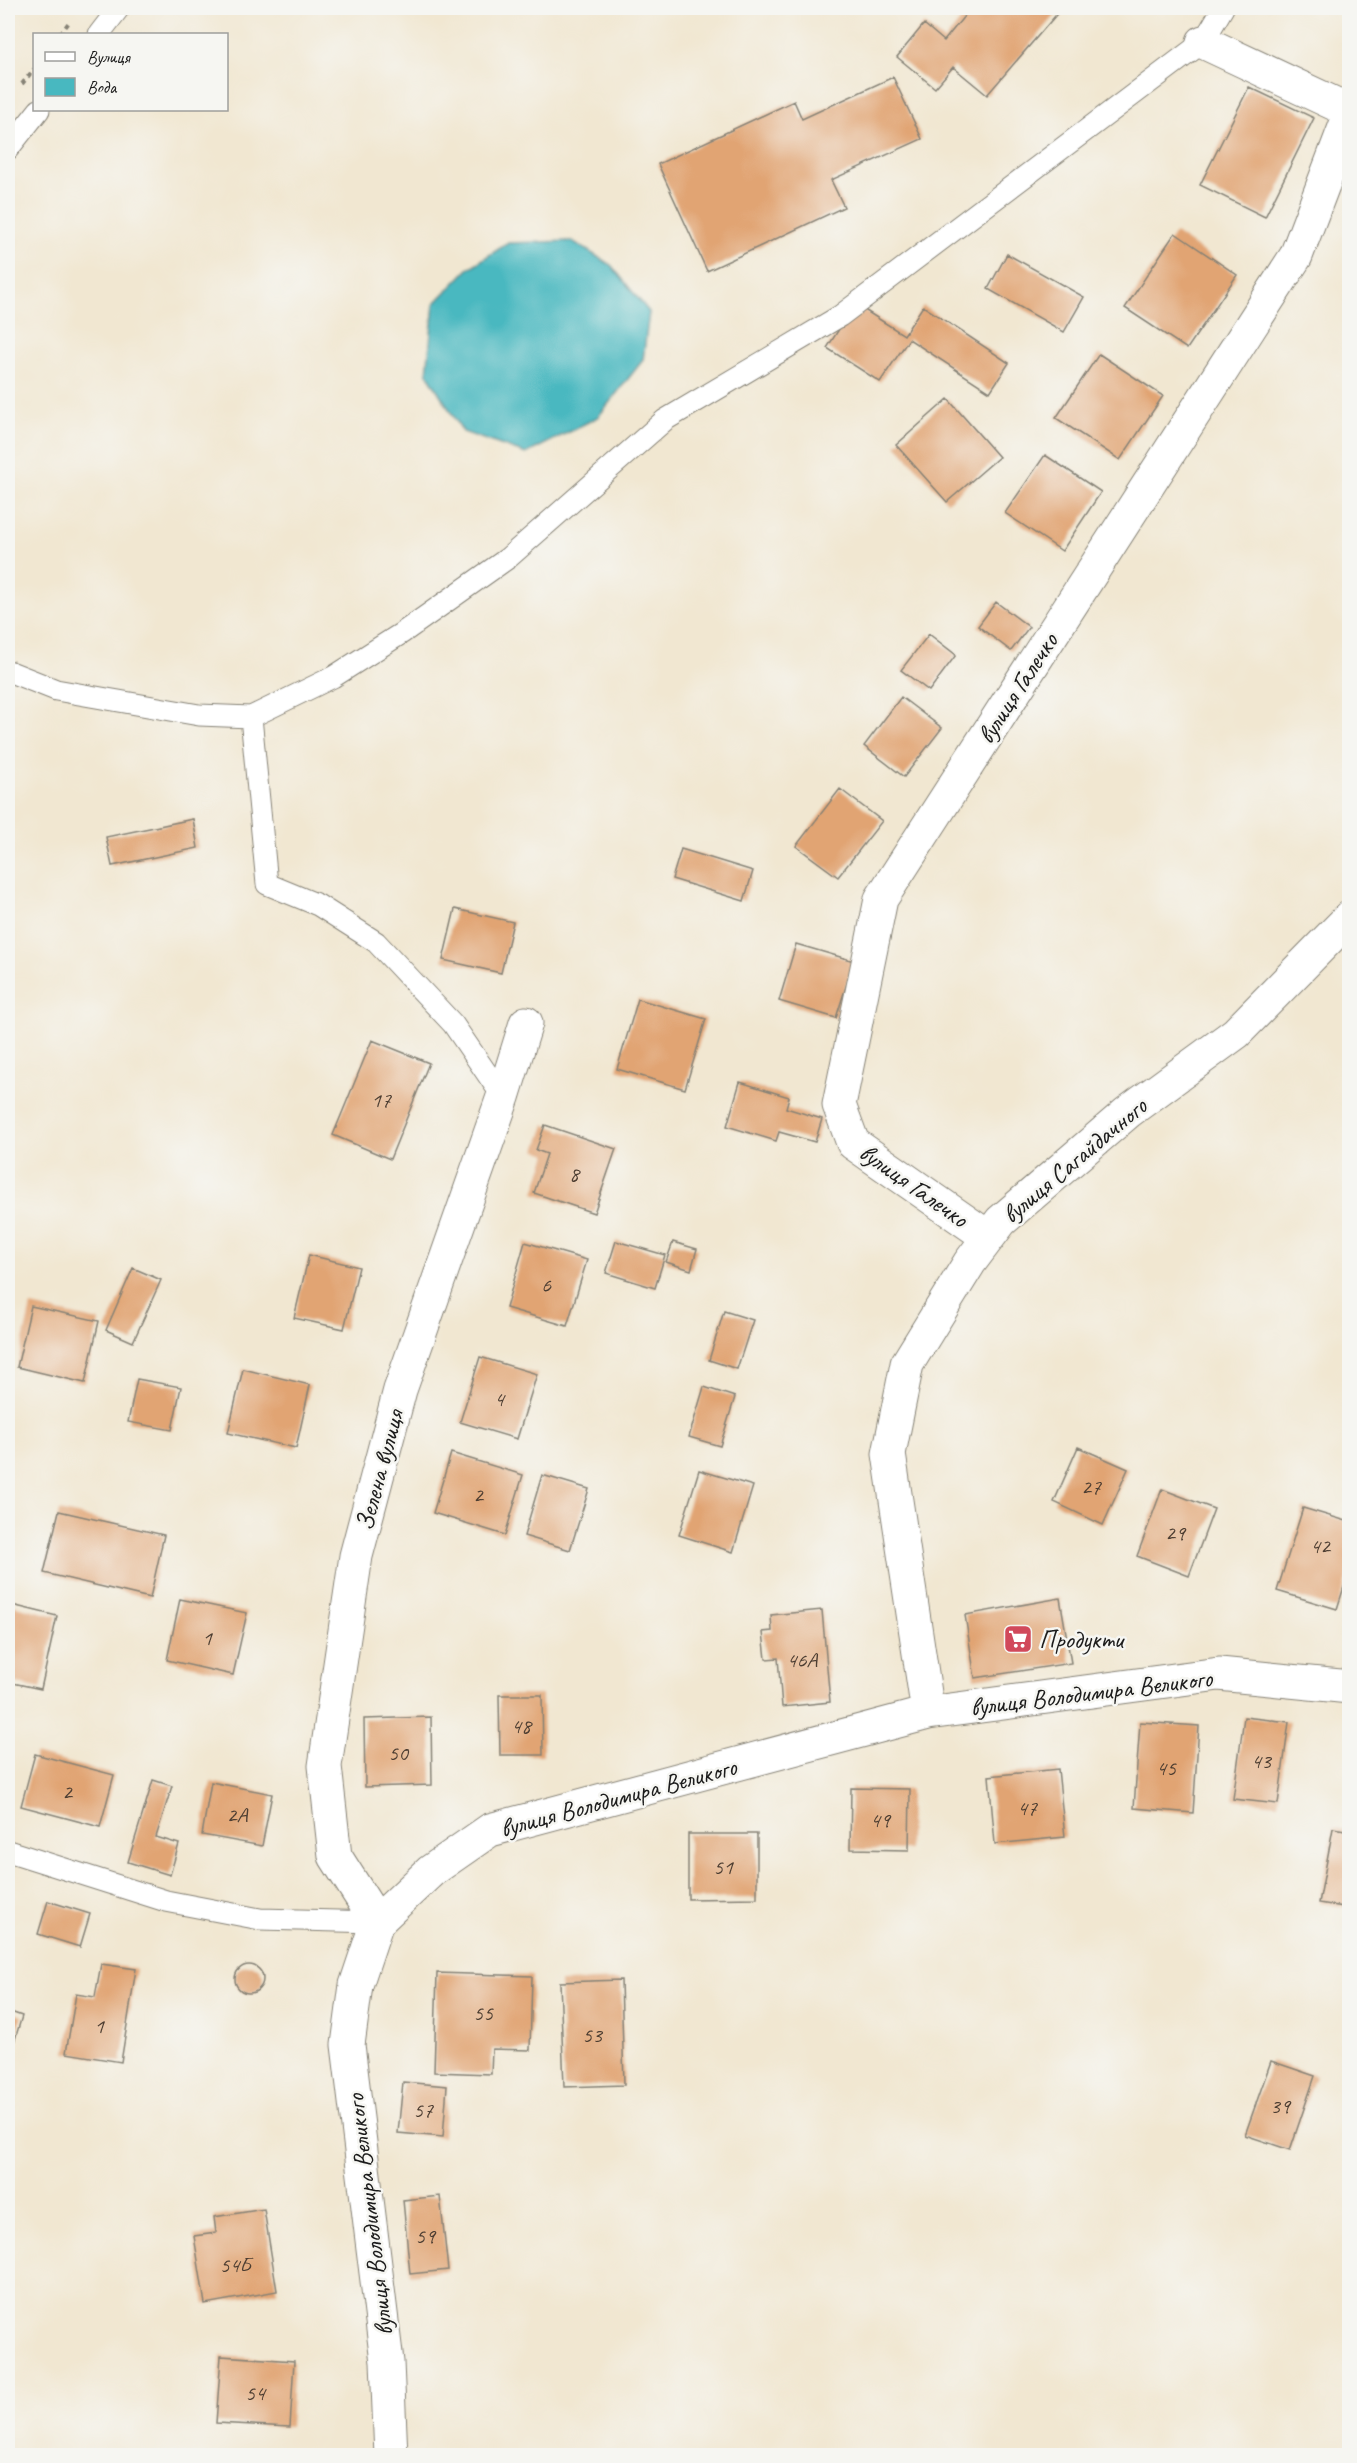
<svg xmlns="http://www.w3.org/2000/svg" width="1357" height="2463" font-family="Caveat,sans-serif">
<style>
.water{fill:#48b8c0;stroke:#326a6e;stroke-width:1.5}
.building{fill:#e1a473}
.lines{fill:none;stroke-linecap:round;stroke-linejoin:round}
.lane-casing{stroke:#868276;stroke-width:23}
.street-casing{stroke:#868276;stroke-width:35}
.path{stroke:#868276;stroke-width:4;stroke-dasharray:4.5 4.5;stroke-linecap:butt}
.lane{stroke:#fff;stroke-width:21}
.street{stroke:#fff;stroke-width:33}
.labels{text-anchor:middle;stroke-width:5;stroke-linejoin:round;paint-order:stroke}
.number-label{font-size:22px;fill:#4d3e32}
.street-label{font-size:26px;fill:#1c1c1c;stroke:#f6f6f2}
.poi-label{font-size:26px;fill:#1c1c1c;stroke:#f6f6f2;text-anchor:start}
</style>
<rect width="100%" height="100%" fill="#f6f6f2"/>
<filter id="ink" filterUnits="userSpaceOnUse"><feTurbulence type="fractalNoise" baseFrequency=".0167" numOctaves="2"/><feDisplacementMap in="SourceGraphic" scale="12" xChannelSelector="R" yChannelSelector="G"/><feConvolveMatrix kernelMatrix="1 2 1 2 8 2 1 2 1" color-interpolation-filters="sRGB"/></filter>
<filter id="wash" filterUnits="userSpaceOnUse"><feTurbulence type="fractalNoise" baseFrequency=".008" numOctaves="4" result="noise"/><feDisplacementMap in="SourceGraphic" scale="24" xChannelSelector="R" yChannelSelector="G"/><feGaussianBlur stdDeviation="1.35" result="paint"/><feColorMatrix in="noise" values="0 0 0 0 0 0 0 0 0 0 0 0 0 0 0 0 0 1.4 0 .05"/><feComposite in="paint" operator="in"/></filter>
<g filter="url(#wash)">
<rect width="100%" height="100%" fill="#f1e7d1"/>
<path class="water" d="M572,241L611,265L649,312L643,360L598,417L526,454L463,432L427,373L434,304L469,268L508,243Z"/>
<g id="blocks">
<path class="building" d="M957,8H1062L987,95L953,67L935,88L897,57L924,24L944,41L965,15Z
M893,77L922,139L831,180L844,207L707,271L658,164L794,101L802,119Z
M1249,87L1314,118L1265,217L1200,185Z
M1175,233L1237,275L1187,349L1125,308Z
M1007,254L1084,297L1064,332L988,289Z
M855,304L904,335L923,306L1009,363L990,392L909,339L880,382L827,348Z
M1099,354L1163,396L1120,460L1056,418Z
M948,399L999,457L947,502L896,445Z
M1045,455L1101,492L1062,551L1005,513Z
M996,602L1029,627L1011,651L978,626Z
M929,634L956,655L929,691L901,670Z
M901,697L942,728L904,777L864,746Z
M840,789L882,821L838,877L796,846Z
M193,819L198,848L112,866L106,837Z
M681,849L753,871L744,901L672,879Z
M455,909L513,922L501,973L443,960Z
M796,944L854,961L836,1018L779,1001Z
M638,999L706,1019L685,1089L617,1069Z
M372,1040L429,1063L390,1159L333,1135Z
M740,1082L789,1097L786,1108L822,1119L815,1142L779,1132L776,1141L727,1126Z
M545,1125L616,1149L594,1213L534,1193L547,1154L536,1150Z
M616,1241L665,1255L655,1288L606,1273Z
M525,1242L587,1260L567,1326L506,1308Z
M673,1242L697,1249L691,1270L666,1262Z
M309,1255L359,1267L344,1329L294,1318Z
M133,1268L161,1280L133,1342L106,1330Z
M31,1306L99,1321L85,1383L17,1367Z
M724,1311L753,1320L737,1369L709,1360Z
M480,1357L537,1374L517,1439L460,1422Z
M243,1369L310,1385L296,1448L228,1433Z
M137,1379L181,1387L172,1430L128,1422Z
M704,1387L735,1397L720,1446L689,1437Z
M1078,1447L1128,1469L1103,1525L1054,1502Z
M451,1453L523,1475L505,1535L433,1513Z
M699,1470L753,1486L733,1552L679,1535Z
M542,1475L589,1489L570,1550L524,1536Z
M1162,1489L1214,1509L1189,1576L1137,1556Z
M1303,1508L1350,1522V1568L1337,1609L1277,1591Z
M59,1511L164,1535L150,1598L44,1573Z
M1060,1598L1071,1663L975,1678L965,1615Z
M180,1599L247,1613L233,1675L167,1660Z
M12,1605L57,1616L41,1689L8,1682V1624Z
M822,1610L830,1702L782,1707L778,1658L766,1659L763,1632L772,1631L771,1615Z
M499,1695H542L543,1755H500Z
M431,1717L432,1785L365,1787L364,1719Z
M1244,1717L1289,1722L1278,1804L1233,1799Z
M1140,1722L1199,1726L1193,1813L1134,1808Z
M35,1754L114,1775L100,1827L21,1806Z
M1058,1769L1065,1837L995,1844L989,1776Z
M153,1780L172,1786L156,1837L179,1844L170,1875L128,1862Z
M211,1782L272,1794L262,1846L202,1835Z
M851,1788L910,1789L909,1850L850,1849Z
M1333,1828L1350,1831V1908L1319,1903Z
M688,1834H757V1898L688,1899Z
M48,1901L90,1914L80,1947L38,1934Z
M101,1964L136,1969L121,2062L66,2053L76,1994L95,1997Z
M235 1979a14 14 0 1 1 28 0a14 14 0 1 1-28 0Z
M437,1973L532,1976L530,2050L492,2049L491,2074L434,2072Z
M621,1980L624,2085L564,2087L560,1982Z
M8,2011L22,2016L13,2046L8,2044Z
M1271,2061L1315,2076L1290,2150L1245,2135Z
M403,2082L447,2086L443,2137L398,2133Z
M440,2196L448,2270L410,2274L403,2200Z
M264,2209L277,2291L205,2304L194,2236L216,2233L214,2217Z
M221,2356L294,2361L290,2427L216,2423Z"/>
</g>
</g>
<g filter="url(#ink)">
<use href="#blocks" fill-opacity="0" stroke="#868276" stroke-width="1.5"/>
<g class="lines">
<g class="lane-casing">
<path id="lane" d="M99,34L119,8
M8,149L39,110
M8,671L56,690L199,715L251,717L267,884L318,905L376,942L453,1024L503,1097
M251,717L333,677L402,633L508,558L665,420L840,316L1203,42L1223,8
M8,1851L166,1901L260,1919L377,1922"/>
</g>
<g class="street-casing">
<path id="street" d="M1203,42L1350,111
M988,1237L853,1143L839,1105L881,899L1296,256L1350,114
M928,1713L889,1454L907,1364L970,1262L1001,1221L1128,1112L1236,1033L1350,917
M377,1922L335,1856L325,1766L356,1556L400,1390L503,1097L526,1023
M391,2456L387,2362L348,2045L356,1985L377,1922L431,1871L490,1830L928,1713L1219,1674L1350,1687"/>
</g>
<path class="path" d="M60,34L70,21
M22,84L34,69"/>
<use href="#lane" class="lane"/>
<use href="#street" class="street"/>
</g>
</g>
<defs>
<g id="supermarket-square" transform="scale(1.5)"><rect x="-9" y="-9" width="18" height="18" rx="4" fill="#d1495b" stroke="#f6f6f2"/><path d="M-6-5.5h2.5l.6 2H6L4.5 2H-2.5L-4.4-4H-6ZM-1.5 3.2a1.3 1.3 0 1 0 .1 0ZM3 3.2a1.3 1.3 0 1 0 .1 0Z" fill="#fff"/></g>
</defs>
<g fill-rule="evenodd">
<use href="#supermarket-square" x="1018" y="1639"/>
</g>
<g class="labels">
<g class="number-label">
<text x="381" y="1107">17</text>
<text x="574" y="1181">8</text>
<text x="546" y="1292">6</text>
<text x="499" y="1406">4</text>
<text x="1091" y="1494">27</text>
<text x="478" y="1502">2</text>
<text x="1175" y="1540">29</text>
<text x="1320" y="1553">42</text>
<text x="207" y="1645">1</text>
<text x="802" y="1667">46А</text>
<text x="521" y="1733">48</text>
<text x="398" y="1760">50</text>
<text x="1261" y="1768">43</text>
<text x="1166" y="1775">45</text>
<text x="67" y="1799">2</text>
<text x="1027" y="1815">47</text>
<text x="237" y="1822">2А</text>
<text x="880" y="1827">49</text>
<text x="723" y="1874">51</text>
<text x="483" y="2020">55</text>
<text x="99" y="2033">1</text>
<text x="592" y="2042">53</text>
<text x="1280" y="2113">39</text>
<text x="423" y="2117">57</text>
<text x="425" y="2243">59</text>
<text x="235" y="2272">54Б</text>
<text x="255" y="2400">54</text>
</g>
<g class="street-label">
<text transform="translate(1017 688) rotate(-57)" y="9">вулиця Галечко</text>
<text transform="translate(1074 1160) rotate(-40)" y="9">вулиця Сагайдачного</text>
<text transform="translate(914 1185) rotate(35)" y="9">вулиця Галечко</text>
<text transform="translate(379 1470) rotate(-75)" y="9">Зелена вулиця</text>
<text transform="translate(1091 1692) rotate(-7)" y="9">вулиця Володимира Великого</text>
<text transform="translate(618 1797) rotate(-15)" y="9">вулиця Володимира Великого</text>
<text transform="translate(369 2215) rotate(-97)" y="9">вулиця Володимира Великого</text>
</g>
<g class="poi-label">
<text x="1039" y="1648">Продукти</text>
</g>
</g>
<rect width="1357" height="2463" fill="none" stroke="#f6f6f2" stroke-width="30"/>
<rect x="33" y="33" width="195" height="78" fill="#f6f6f2" stroke="#9f9f9c" stroke-width="1.5"/>
<rect x="45" y="52" width="30" height="9" fill="#ffffff" stroke="#9f9f9c" stroke-width="1.5"/>
<text x="87" y="63" font-size="18" fill="#1c1c1c">Вулиця</text>
<rect x="45" y="78" width="30" height="18" fill="#48b8c0" stroke="#9f9f9c" stroke-width="1.5"/>
<text x="87" y="93" font-size="18" fill="#1c1c1c">Вода</text>
</svg>
